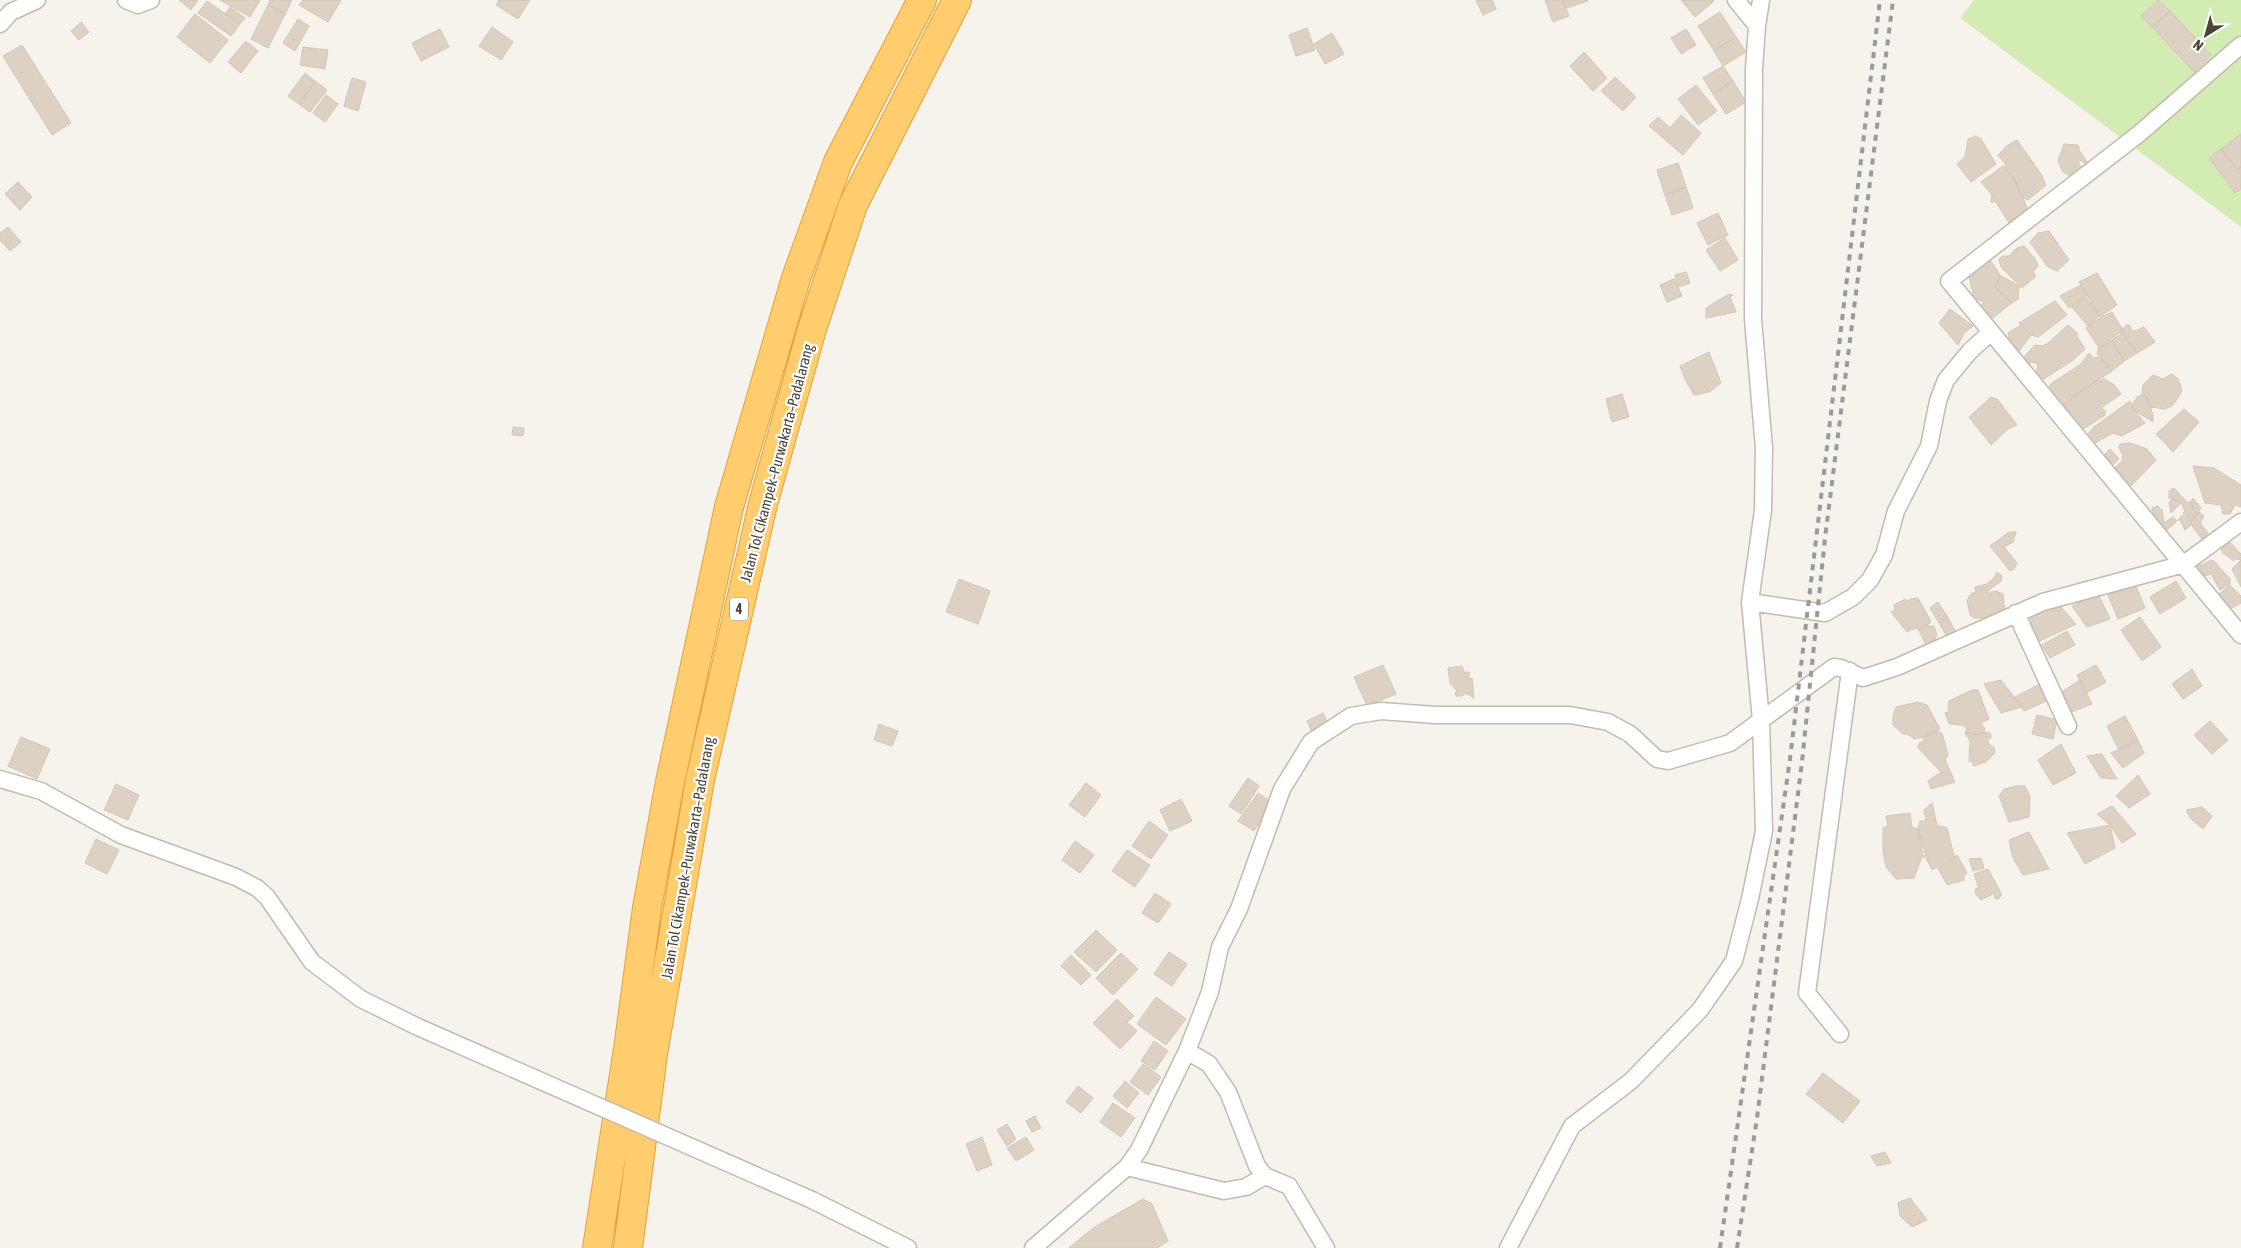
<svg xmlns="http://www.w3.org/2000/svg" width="2241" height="1248" font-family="'Asap Condensed',sans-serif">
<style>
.green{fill:#d3ecb3}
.building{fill:#dcd1c3;stroke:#d4c6b3}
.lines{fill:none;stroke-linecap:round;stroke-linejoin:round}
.street-casing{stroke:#c3bbad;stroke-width:19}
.highway-casing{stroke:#e5a137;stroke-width:30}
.street{stroke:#fff;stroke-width:16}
.highway{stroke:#ffcc6e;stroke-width:28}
.rail{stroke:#9a9a9a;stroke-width:4;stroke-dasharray:6 6;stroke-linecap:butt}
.street-bridge-casing{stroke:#c3bbad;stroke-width:19;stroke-linecap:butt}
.street-bridge{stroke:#fff;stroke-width:16}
.labels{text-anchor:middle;stroke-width:4.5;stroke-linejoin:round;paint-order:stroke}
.shield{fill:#fff;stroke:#817c74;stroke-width:1}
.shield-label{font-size:14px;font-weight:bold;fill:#4b4438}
.street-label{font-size:15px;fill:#4b4438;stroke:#fff}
</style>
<rect width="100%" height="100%" fill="#f6f3ec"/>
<path class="green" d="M1974,0H2241V227L1960,18Z"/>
<path class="building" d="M179,0H198L191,10Z
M220,0H260L250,17Z
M270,0H292L285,14L268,5Z
M303,0H341L328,22L299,5Z
M499,0H530L518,19L496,5Z
M1476,0H1492L1496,9L1483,15Z
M1545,0H1563L1569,16L1553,22Z
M1563,0H1588V1L1566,8Z
M1681,0H1713L1714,1L1695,17Z
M2158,0L2170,11L2152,27L2141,16Z
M207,1L240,24L231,36L198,13Z
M268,5L285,14L268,48L251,39Z
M230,7L245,18L240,24L225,14Z
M2170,11L2211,55L2194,72L2152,27Z
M1720,12L1736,37L1714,51L1698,26Z
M195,14L228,40L210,63L177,37Z
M298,19L309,26L295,51L283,43Z
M81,22L89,32L79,40L71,31Z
M492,27L513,42L501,60L479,46Z
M1307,28L1315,50L1296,56L1289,35Z
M440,29L449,47L421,61L412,43Z
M1686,29L1696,45L1681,54L1671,38Z
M1332,33L1344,54L1325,64L1314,44Z
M1736,37L1746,52L1723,66L1714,51Z
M246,41L258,51L241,73L228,62Z
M22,45L71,123L52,135L3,56Z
M303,47L328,50L325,69L300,65Z
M1584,52L1607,78L1593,91L1570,66Z
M1723,66L1733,81L1713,94L1703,78Z
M305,73L315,81L299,104L288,96Z
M1615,77L1636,97L1623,111L1601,91Z
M352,78L366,82L358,111L344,106Z
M315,81L327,90L310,112L299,104Z
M1733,81L1746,102L1726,114L1713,94Z
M1696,85L1717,111L1698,125L1678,99Z
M326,95L338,104L325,122L313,113Z
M1681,115L1701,133L1683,155L1649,126L1658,117L1670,128Z
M2241,134V167L2238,170L2221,149Z
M1976,136L1981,139L1996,164L1971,182L1957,164L1965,157L1968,139Z
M2017,140L2041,174L2046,185L2028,200L2023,197L2012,175L2005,169L2006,165L1998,155L2008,145Z
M2064,144L2078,145L2080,152L2090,166L2080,160L2078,163L2083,169L2081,172L2077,171L2071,176L2063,172L2058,161Z
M2221,149L2238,170L2241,167V189L2235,193L2209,158Z
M1678,163L1686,187L1665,195L1657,170Z
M2003,166L2010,175L2012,174L2027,207L2022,216L2016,219L2014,217V222L2009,223L1996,202H1991L1992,195L1981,182Z
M18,182L32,197L20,210L5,194Z
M1686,187L1693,208L1672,215L1665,195Z
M1718,213L1728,235L1708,245L1697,223Z
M8,227L21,242L10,251L0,240V233Z
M2049,231L2069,260L2057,271L2048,267L2030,242L2038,233Z
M1725,238L1738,260L1720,271L1706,250Z
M2024,246L2036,260L2038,266L2033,272L2036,276L2022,288L2001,267L1999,260L2002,256H2009L2017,248Z
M1988,257L2000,275L1995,287L2012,303L1990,320L1977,311L1984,302L1974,298L1967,268Z
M1686,272L1690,283L1678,287L1675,275Z
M2097,273L2117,305L2100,317L2079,282Z
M2000,275L2019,286L2018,299L2012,303L1995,287Z
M1674,279L1682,296L1667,302L1660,285Z
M2081,285L2087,295L2069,308L2060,296Z
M1729,294L1733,295L1730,297L1736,312L1706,318V308Z
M2086,297L2099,316L2088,326L2071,306Z
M2055,301L2067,315L2038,337L2031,335L2019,323Z
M1950,309L1973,326L1964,333L1958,345L1939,323Z
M2112,312L2123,330L2099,348L2086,328L2093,322Z
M2128,324L2131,327L2130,330L2135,331L2144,327L2155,342L2137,353L2120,331Z
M2021,325L2031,335L2017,354L2010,341L2012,338L2009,339L2008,333Z
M2068,325L2078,334L2076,335L2085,349L2072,361L2042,380L2037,377L2036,373L2038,365L2036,363L2030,362L2028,366L2023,358L2035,345L2043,346L2048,343Z
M2122,333L2137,353L2124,361L2112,340Z
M2110,339L2124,361L2112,371L2099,355L2097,354L2099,348L2108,343Z
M1709,352L1721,383L1709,392L1694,395L1685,379L1680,366Z
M2089,353L2093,358L2101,357L2112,371L2078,393L2063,408L2048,388L2052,383L2081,364Z
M2172,374L2178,379L2182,391L2178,398L2172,406L2165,409L2150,407L2146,395L2142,396L2143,385L2153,375L2163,379Z
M2103,378L2114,385L2121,394L2101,408L2106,411L2104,416L2083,429L2062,411L2070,400L2097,380L2102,381Z
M1622,394L1629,417L1612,422L1606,399Z
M2146,395L2153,415V422L2134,410L2132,405L2138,396Z
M1991,397L1997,399L2017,425L2008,429L1991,445L1969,417Z
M2130,401L2134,410L2145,423L2122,436L2113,433L2092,445L2086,436L2094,427Z
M2184,409L2199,422L2173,452L2156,434Z
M513,427L524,428L523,436L512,435Z
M2130,443L2147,449L2156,460L2126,491L2110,473L2122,461L2123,455L2119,448L2120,444Z
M2110,449L2119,459L2110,467L2102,457Z
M2193,466L2214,468L2241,485V507L2235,505L2230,514H2223L2221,505L2205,503Z
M2174,488L2187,502H2190L2193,509L2191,501L2193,498L2201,508L2191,521L2183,513L2185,511L2182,505L2184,504L2169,498V491Z
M2174,498L2181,503L2171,513L2169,502Z
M2158,506L2162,510L2164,523L2173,517L2177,521L2166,531L2161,532L2153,518L2152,508Z
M2199,512L2204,516L2200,523L2208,533L2203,540L2192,526L2191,521Z
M2182,515L2190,520L2191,525L2185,530L2180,520H2178Z
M2009,532H2016L2013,542L2004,547L2017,563L2014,569L2010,571L1990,546Z
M2228,540L2241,554V560L2236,559L2234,561L2223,553L2220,546Z
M2193,560L2202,565L2211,560L2214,561L2230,579V584L2220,590L2211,574L2203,576L2193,565Z
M2241,560V587L2232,569Z
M1997,572L2002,576L2001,581L1988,591L1990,596L1991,592L1996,591L2003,594L2005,614L1996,618H1974L1970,615L1967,600L1972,593H1976L1975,587L1987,584L1994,578Z
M959,579L990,591L978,624L946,612Z
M2176,581L2186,598L2160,614L2150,597Z
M2135,584L2145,608L2118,619L2108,595Z
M2230,585L2241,596V603L2226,611L2213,599Z
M2098,594L2110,619L2087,627L2072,606Z
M1918,598L1931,621L1929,624L1919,630L1915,628L1907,632L1891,612L1895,610L1894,605L1905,599L1908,601L1911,599Z
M1938,602L1947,616L1939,623L1930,608Z
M2061,607L2076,624L2035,643L2030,613Z
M1947,616L1957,634L1948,638L1939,623Z
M2140,617L2161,647L2142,661L2121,630Z
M1926,626H1934L1937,635L1934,641L1926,645L1919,630Z
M2067,631L2075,645L2050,658L2042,645Z
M1383,665L1396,694L1367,706L1354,677Z
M2096,665L2106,682L2086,693L2077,675Z
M1462,666L1464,672H1469V679L1472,678L1474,698L1466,693L1463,696H1456L1455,693L1457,691L1450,683L1448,668Z
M2192,669L2202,686L2183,699L2172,684Z
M2001,680L2022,707L2001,713L1984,684Z
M2080,680L2092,704L2071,712L2060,693Z
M2044,682L2053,698L2024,711L2015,697Z
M1972,690H1978L1989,719L1981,723L1985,729L1984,732L1978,734L1965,733L1967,729L1964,725L1949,724L1945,713L1948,712L1949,701Z
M1918,702L1927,705L1940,729L1924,737L1914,739L1909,735L1903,734L1893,725V715L1896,707Z
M1323,713L1329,726L1313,734L1307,721Z
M2037,715L2057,720L2053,739L2032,734Z
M2125,716L2138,740L2119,750L2107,726Z
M2210,721L2228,740L2212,754L2194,735Z
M879,724L898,731L892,746L874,740Z
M1935,731L1942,733L1948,755L1945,760L1955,782L1931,789L1928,781L1941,772L1918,748L1919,743L1924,741V737Z
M1988,732L1991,734V738L1987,739L1989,744L1994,748L1995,753L1986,762L1973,766V762L1969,761L1970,741L1965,733L1978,734Z
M21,737L50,749L37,779L8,766Z
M2138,740L2144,753L2123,768L2111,753Z
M2061,744L2076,773L2053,785L2038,760Z
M2102,754L2117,779L2101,778L2087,756Z
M2138,775L2150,794L2129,808L2116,796Z
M1248,778L1259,786L1241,814L1229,806Z
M1086,783L1101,795L1085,817L1069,805Z
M116,784L139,795L128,820L104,810Z
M2017,786H2025L2030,796L2029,817L2009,822L1999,796L2004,789Z
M1258,793L1273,803L1254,831L1238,821Z
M1181,799L1192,821L1170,831L1160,810Z
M1932,803L1937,825L1947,828L1954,856L1932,870L1927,860L1918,829L1920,821H1926L1924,810Z
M2112,806L2136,834L2122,843L2110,825L2097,814Z
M2202,807L2212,816L2203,829L2191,819L2186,810Z
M1910,813L1912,827L1918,829L1923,856H1925L1921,859L1914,878L1896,879L1886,867L1883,851V828L1888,826L1886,816Z
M1149,821L1168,835L1151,859L1132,846Z
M2110,825L2115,848L2085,864L2067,833Z
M2029,832L2049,869L2023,875L2013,858L2009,840Z
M96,839L119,850L107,874L85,863Z
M1075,841L1094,855L1080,873L1062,860Z
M1127,850L1150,865L1135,887L1112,871Z
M1957,855L1967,873L1964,875V880L1947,885L1938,868Z
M1981,858L1984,868L1973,871L1969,859Z
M1988,869L2002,895L1998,899L1994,898L1995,893L1981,900L1975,893L1976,888H1979L1974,874Z
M1155,893L1171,904L1158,923L1142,913Z
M1096,930L1117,950L1096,972L1074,952Z
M1169,952L1187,964L1172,986L1154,974Z
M1121,953L1138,969L1113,995L1096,978Z
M1071,955L1091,975L1081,985L1061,966Z
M1156,997L1186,1019L1166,1045L1137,1024Z
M1117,999L1134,1016L1127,1022L1137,1031L1120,1049L1093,1023Z
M1154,1041L1168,1051L1155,1070L1141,1061Z
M1143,1064L1161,1077L1148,1095L1130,1082Z
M1823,1073L1860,1101L1843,1123L1806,1094Z
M1125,1081L1139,1093L1127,1108L1113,1096Z
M1078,1086L1093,1098L1081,1113L1066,1102Z
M1113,1103L1135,1118L1121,1137L1100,1122Z
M1035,1116L1041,1128L1032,1132L1026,1121Z
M1007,1124L1016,1139L1007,1146L997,1130Z
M982,1137L992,1165L977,1171L966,1144Z
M1026,1137L1034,1150L1016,1161L1007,1148Z
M1885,1152L1891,1163L1877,1166L1871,1156Z
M1910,1198L1927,1220L1912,1227L1900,1216L1898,1203Z
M1143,1199L1152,1204L1168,1241L1157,1248H1069L1093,1228Z"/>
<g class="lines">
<g class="street-casing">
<path id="street" d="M126,0L138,5L151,0
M1736,0L1757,26L1754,69L1753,319L1764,448L1763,510L1750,602L1825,613L1853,597L1870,580L1884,555L1896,511L1929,446L1938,401L1946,380L1970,351L1991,332
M0,24L11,12L37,0
M1757,26L1761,0
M2241,45L2140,133L1949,281L2241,635
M2016,613L2068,726
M0,779L41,791L121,835L236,877L257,888L267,897L312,962L361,999L418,1027
M1840,1034L1807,993L1850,671
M1187,1051L1209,1064L1228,1092L1257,1166L1265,1176L1289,1186L1326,1248
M1127,1167L1224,1191L1246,1187L1265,1176
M812,1200L908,1248
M1033,1248L1127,1167L1139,1150L1187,1051L1210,992L1220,947L1239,909L1282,789L1311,742L1351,716L1381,711L1435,715H1570L1608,722L1630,734L1657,759L1668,761L1730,743L1834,667L1841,668L1863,678L1897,667L2043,602L2184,564L2241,522
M1508,1248L1572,1126L1631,1081L1700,1010L1734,961L1750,899L1764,831L1761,720L1750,602"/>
</g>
<g class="highway-casing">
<path id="highway" d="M597,1248L628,1049L647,908L670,782L729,507L796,278L838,162L922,0
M628,1248L653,1054L700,780L763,504L812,329L853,205L957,0"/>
</g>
<use href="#street" class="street"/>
<use href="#highway" class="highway"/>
<path class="rail" d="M1720,1248L1790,759L1880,0
M1737,1248L1757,1118L1802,762L1825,538L1893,0"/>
<g class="street-bridge-casing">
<path id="street-bridge" d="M418,1027L812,1200"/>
</g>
<use href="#street-bridge" class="street-bridge"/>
</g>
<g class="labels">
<rect class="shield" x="730" y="597.5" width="18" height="23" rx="4"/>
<g class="shield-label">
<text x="739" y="614">4</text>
</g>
<g class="street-label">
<text transform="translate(777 463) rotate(-75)" y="5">Jalan Tol Cikampek–Purwakarta–Padalarang</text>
<text transform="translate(688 858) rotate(-80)" y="5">Jalan Tol Cikampek–Purwakarta–Padalarang</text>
</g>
</g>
<g transform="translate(2206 35) rotate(217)" stroke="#ffffff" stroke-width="4" paint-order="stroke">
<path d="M0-4L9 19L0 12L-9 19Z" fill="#4b4438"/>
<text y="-8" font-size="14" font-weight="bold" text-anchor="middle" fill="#4b4438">N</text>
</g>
</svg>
